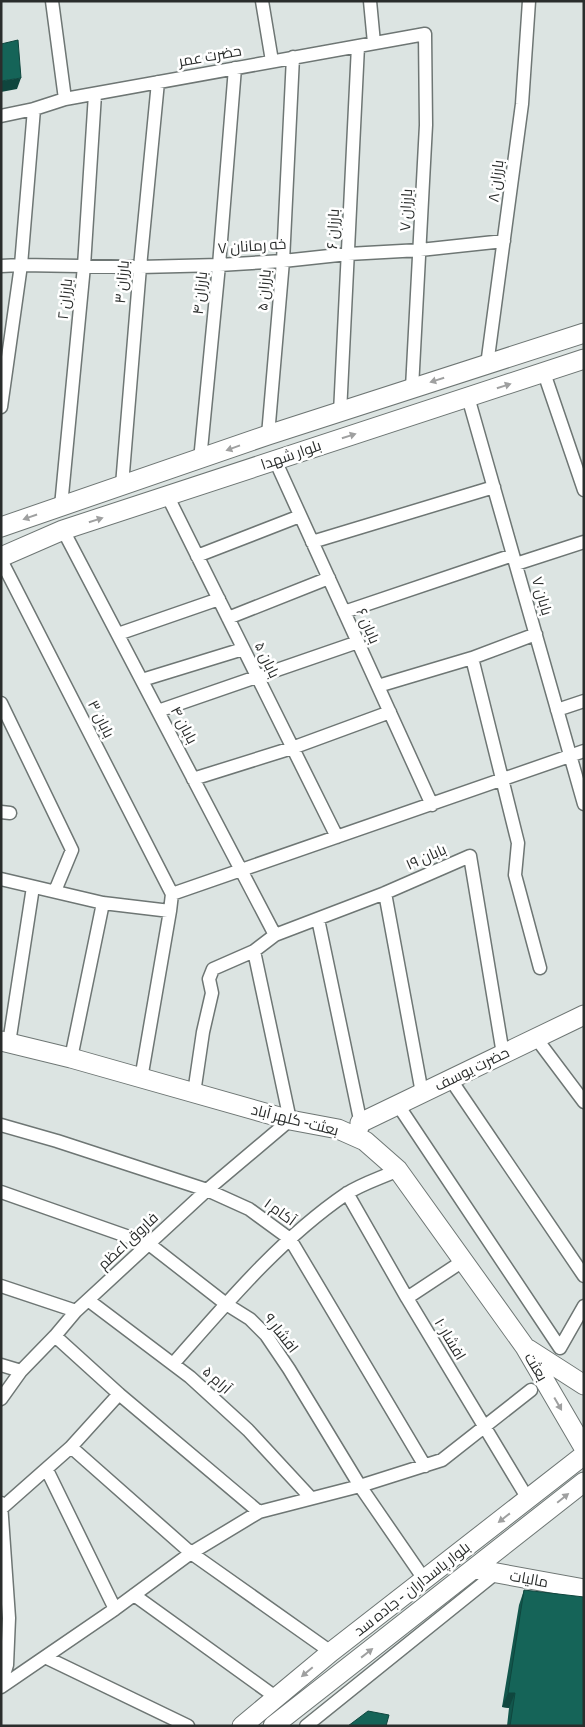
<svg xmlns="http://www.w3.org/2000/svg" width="585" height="1727" font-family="Literata,Cairo,serif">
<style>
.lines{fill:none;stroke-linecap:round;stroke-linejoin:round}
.street-casing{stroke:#6e7674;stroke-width:15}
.secondary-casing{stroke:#6e7674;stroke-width:21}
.street{stroke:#fff;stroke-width:12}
.secondary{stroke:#fff;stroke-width:19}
.wall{fill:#12564c}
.shaded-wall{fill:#0f463e}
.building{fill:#156458;stroke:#0f463e}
.oneway{fill:#9fa0a0}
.labels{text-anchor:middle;stroke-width:5;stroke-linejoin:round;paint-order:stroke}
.street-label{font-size:15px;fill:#2a2d2c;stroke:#fff}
</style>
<rect width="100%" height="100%" fill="#dce4e2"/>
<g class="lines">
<g class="street-casing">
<path id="street" d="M52,1L65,99
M262,1L272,61
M370,1L374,43
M1,116L34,109L65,99L425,34L426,125L412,388
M1,266L21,265L140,267L219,265L283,261L348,254L420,250L504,241
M487,365L522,104L529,1
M544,373L584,490
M468,397L584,804
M1,407L21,265L34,109
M340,413L358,46
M268,435L283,261L293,57
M200,460L219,265L235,68
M275,460L432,805
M122,485L140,267L158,82
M168,497L337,837
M61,506L84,266L95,94
M63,530L275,935
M312,542L494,487
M197,556L300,516
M1,560L172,894
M516,564L584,542
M344,612L513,555
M228,618L329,578
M118,634L219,599
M472,658L518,843L515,875L540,968
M142,680L243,649
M378,686L472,658L536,634
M1,703L72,850L55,891
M557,710L584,701
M158,711L358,642
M193,779L292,748L390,712
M1,812L10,813
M1,879L103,903L170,911
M385,893L422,1093
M172,894L584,751
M318,919L362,1129
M536,1038L584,1102
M9,1043L33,887
M71,1058L103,903
M141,1079L170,911L172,894
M451,1080L584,1276
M194,1093L203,1032L212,993L209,979L213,969L254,951L275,935L385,893L470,856L503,1054
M398,1105L560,1348L584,1306
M1,1125L57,1141L207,1190L249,1209L290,1239L425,1466
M1,1192L149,1244L226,1304L250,1319L266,1335L289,1369L360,1486L424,1579
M347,1193L407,1298L528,1499
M1,1286L76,1311
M407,1298L463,1261
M88,1300L190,1377L248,1430L311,1498
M55,1336L119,1394L259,1512
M173,1364C225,1305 280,1239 346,1194C361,1184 381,1178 398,1170
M1,1365L21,1371
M1,1399L21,1371L55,1336L76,1311L207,1190L290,1120L254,951
M71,1447L191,1553L331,1652
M47,1470L115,1609
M1,1503L9,1618L7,1665L1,1684
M2,1508L71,1447L119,1394
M134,1595L277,1698
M45,1657L188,1726
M1,1687L115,1609L191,1553L259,1512L360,1486L442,1460L531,1390
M306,1726L496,1573"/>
</g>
<g class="secondary-casing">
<path id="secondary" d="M1,527L268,435L584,333
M1,557L63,530L584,359
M1,1041L71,1058L290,1120L338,1129L365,1141L398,1170L525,1347L584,1448
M360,1123L584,1015
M528,1349L584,1385
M475,1569L584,1589
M242,1726L331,1652L584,1455
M273,1726L584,1482"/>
</g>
<use href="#street" class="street"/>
<use href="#secondary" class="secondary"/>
</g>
<path class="wall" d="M524,1590L584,1726H507L509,1708L502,1707L519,1605Z"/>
<path class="shaded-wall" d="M21,78L17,89L1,92V81Z
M508,1693H515L509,1708L502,1707Z"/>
<path class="building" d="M18,40L21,78L1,81V44Z
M524,1590L584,1597V1726H510L515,1693H508Z
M368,1711L389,1715L386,1726H348Z"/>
<defs><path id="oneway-solid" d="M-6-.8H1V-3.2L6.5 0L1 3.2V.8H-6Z" transform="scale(1.25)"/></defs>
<g class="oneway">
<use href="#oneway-solid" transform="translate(437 380) rotate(163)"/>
<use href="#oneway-solid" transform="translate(504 386) rotate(-18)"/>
<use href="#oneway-solid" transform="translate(349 436) rotate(-18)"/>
<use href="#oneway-solid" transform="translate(233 448) rotate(160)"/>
<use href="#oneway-solid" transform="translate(30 517) rotate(161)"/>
<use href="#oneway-solid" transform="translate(96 520) rotate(-18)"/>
<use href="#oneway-solid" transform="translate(558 1404) rotate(60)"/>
<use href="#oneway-solid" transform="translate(563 1498) rotate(-39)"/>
<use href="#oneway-solid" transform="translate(504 1518) rotate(142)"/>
<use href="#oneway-solid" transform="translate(367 1653) rotate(-38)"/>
<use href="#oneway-solid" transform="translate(307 1672) rotate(140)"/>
</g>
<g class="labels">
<g class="street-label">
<text transform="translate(210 56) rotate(-10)" y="5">حضرت عمر</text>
<text transform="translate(496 181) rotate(-83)" y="5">بارزان ۸</text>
<text transform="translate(406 210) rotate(-87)" y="5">بارزان ۷</text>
<text transform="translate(333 229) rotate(-87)" y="5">بارزان ۶</text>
<text transform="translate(252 246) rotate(-4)" y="5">خه رمانان ۷</text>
<text transform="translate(122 282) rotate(-85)" y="5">بارزان ۳</text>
<text transform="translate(264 290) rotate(-85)" y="5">بارزان ۵</text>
<text transform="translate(200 293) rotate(-84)" y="5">بارزان ۴</text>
<text transform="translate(65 299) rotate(-84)" y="5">بارزان ۲</text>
<text transform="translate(291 455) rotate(-19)" y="5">بلوار شهدا</text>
<text transform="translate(542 596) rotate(74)" y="5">بابان ۷</text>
<text transform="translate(368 626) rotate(66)" y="5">بابان ۶</text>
<text transform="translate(267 660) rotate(64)" y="5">بابان ۵</text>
<text transform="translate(101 719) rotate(63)" y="5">بابان ۳</text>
<text transform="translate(184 725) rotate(62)" y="5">بابان ۴</text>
<text transform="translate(426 857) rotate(-24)" y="5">بابان ۱۹</text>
<text transform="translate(472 1069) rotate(-26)" y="5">حضرت یوسف</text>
<text transform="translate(295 1120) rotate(14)" y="5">بعثت- کلهر آباد</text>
<text transform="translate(280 1212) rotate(36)" y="5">آکام ۱</text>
<text transform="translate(128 1241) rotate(-43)" y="5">فاروق اعظم</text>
<text transform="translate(281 1333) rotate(52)" y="5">افشار ۹</text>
<text transform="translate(450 1339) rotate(59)" y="5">افشار ۱۰</text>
<text transform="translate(536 1367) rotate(60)" y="5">بعثت</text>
<text transform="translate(217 1380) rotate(42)" y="5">آرام ۵</text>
<text transform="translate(529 1579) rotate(10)" y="5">مالیات</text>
<text transform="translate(412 1589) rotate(-38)" y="5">بلوار پاسداران - جاده سد</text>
</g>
</g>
<rect width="585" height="1727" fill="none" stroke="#2a2d2c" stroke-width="5"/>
</svg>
